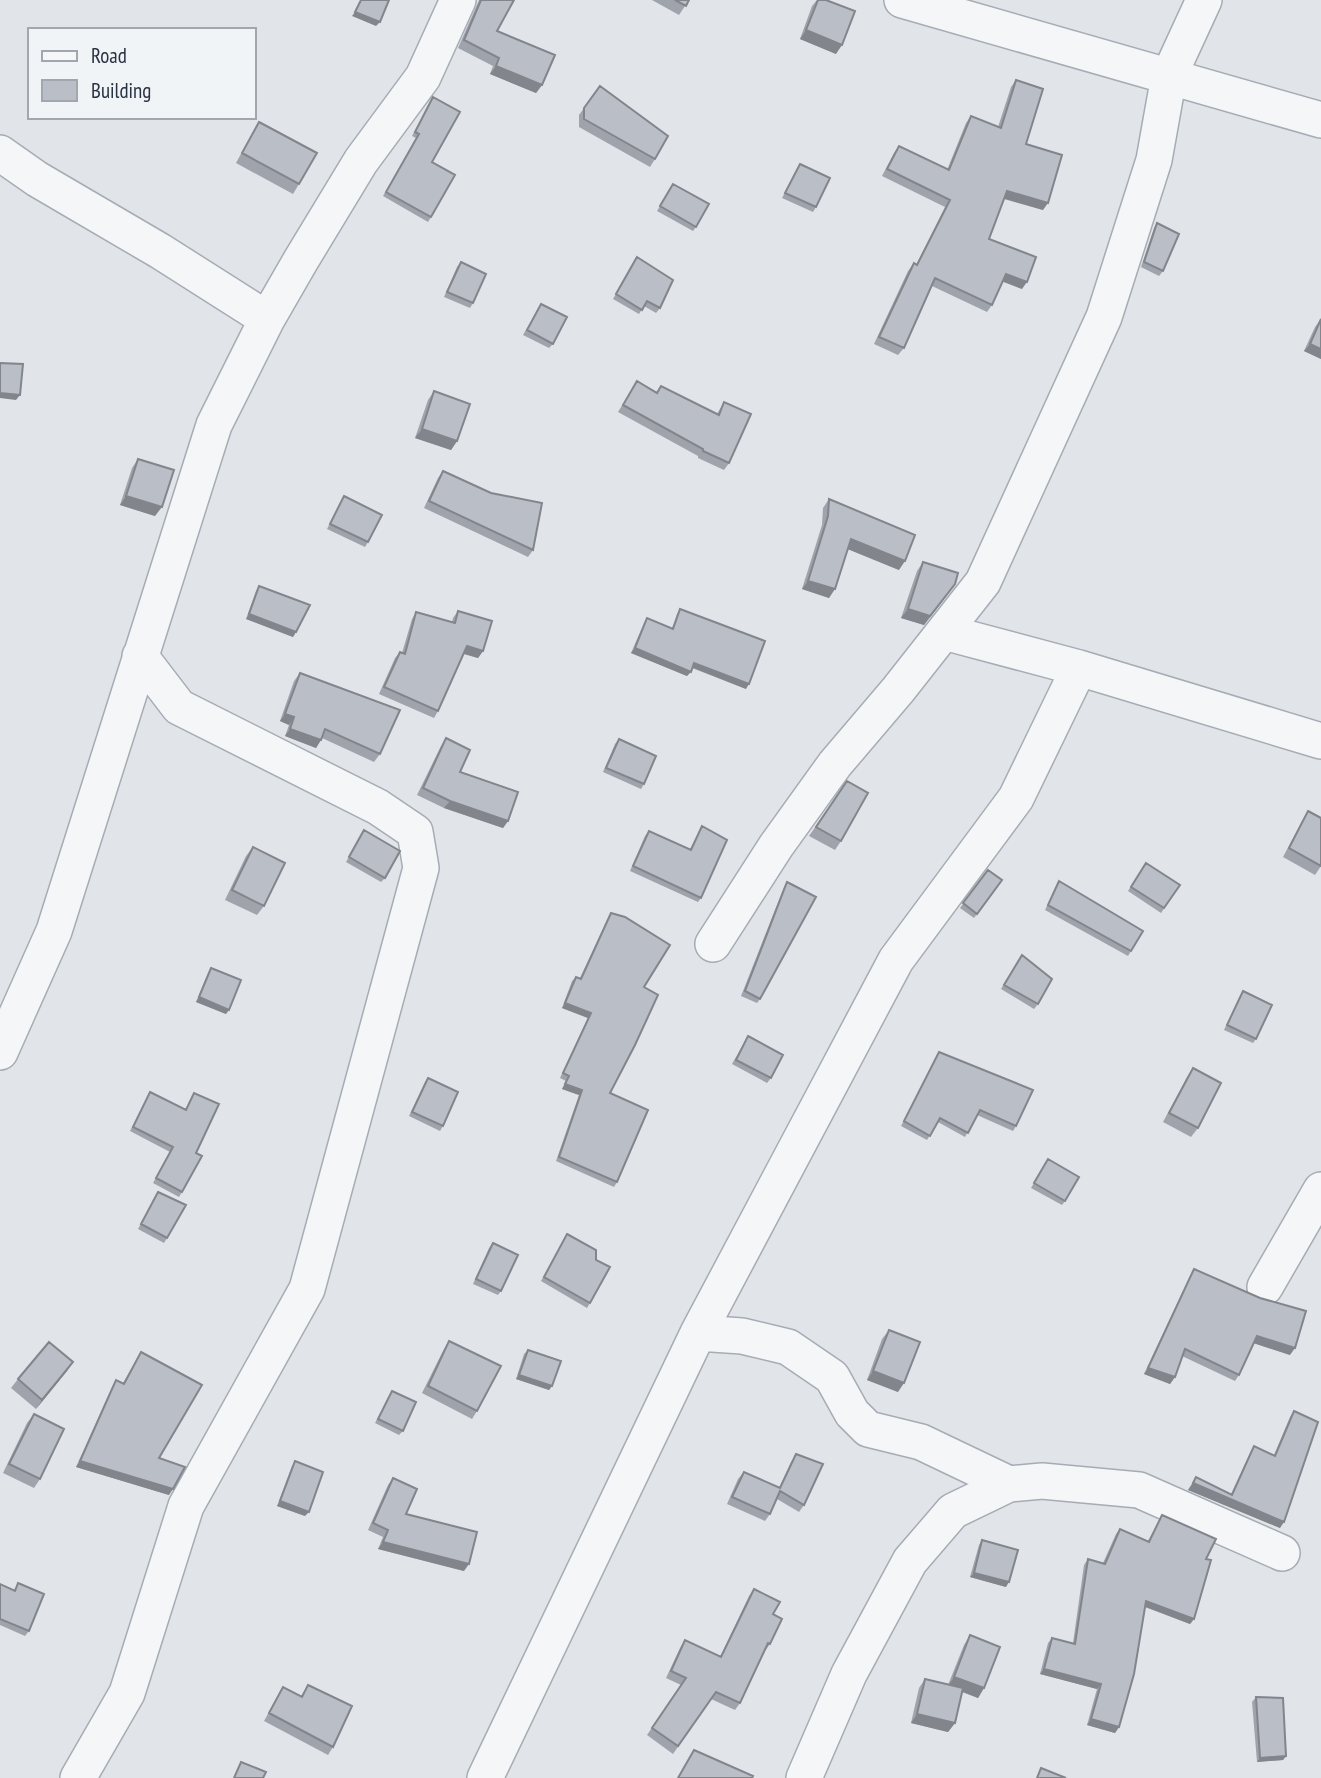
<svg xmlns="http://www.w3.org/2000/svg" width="1321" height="1778" font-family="'PT Sans Narrow',sans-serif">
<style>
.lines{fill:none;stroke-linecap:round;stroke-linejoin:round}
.street-casing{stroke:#a6acb4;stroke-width:38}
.street{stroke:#f4f6f8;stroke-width:35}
.wall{fill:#9fa3ab}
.shaded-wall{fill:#82858b}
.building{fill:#b9bec7;stroke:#82858b;stroke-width:2}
</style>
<rect width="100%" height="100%" fill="#e1e5ea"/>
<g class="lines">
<g class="street-casing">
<path id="street" d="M902,0L1321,120
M0,153L37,179L160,251L267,319
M944,632L1079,668L1321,741
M713,944L776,846L835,764L898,690L983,582L1104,317L1154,160L1169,76L1204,0
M0,1052L54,931L214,425L267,319L301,260L361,161L423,77L458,0
M1265,1287L1321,1190
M698,1333L742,1336L788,1347L832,1377L852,1413L868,1429L921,1442L1009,1484
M78,1778L127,1693L186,1506L307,1289L421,868L415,832L378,807L179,707L140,656
M485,1778L698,1333L896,960L1016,798L1079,668
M804,1778L849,1674L910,1561L953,1511L1009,1484L1042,1481L1139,1490L1282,1553"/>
</g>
<use href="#street" class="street"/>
</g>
<path class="wall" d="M479,0H514L497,31L542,85L536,93L490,74L493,66L458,48Z
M652,0H689L679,15Z
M817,0H826L836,54L800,39L812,6Z
M1016,80L1026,144L1043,210L1004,199L989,239L1022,289L1003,281L992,305L987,312L932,286L904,348L898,355L874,344L908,271L914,263L916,265L945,207L882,176L894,153L899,146L947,170L966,123L971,116L998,127L1011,87Z
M600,86L655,159L650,167L579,127V115Z
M433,97L431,217L428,222L383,196L416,138L412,136Z
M259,122L299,184L293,194L236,163L253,132Z
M800,164L816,207L813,212L782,198Z
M673,184L696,227L693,231L657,211Z
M1157,223L1163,271L1159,276L1141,267L1154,228Z
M461,262L473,303L470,308L444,297L457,267Z
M634,262L660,308L656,313L644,306L639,314L613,299Z
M541,304L553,344L549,348L523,335Z
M1321,319V359L1304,351L1315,327Z
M637,381L657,392L661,386L717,414L724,402L729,463L724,470L698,458V456L618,412Z
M434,391L457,441L451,450L415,438L428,400Z
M138,459L155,516L120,505L132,468Z
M443,471L533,550L528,557L424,508L438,478Z
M344,496L368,542L365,547L327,529Z
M829,499L899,570L848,549L829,598L802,589L822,525L823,508Z
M923,562L948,594L924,625L901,618L917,571Z
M259,586L296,632L293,637L246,619L256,591Z
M680,609L746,689L692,668L687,676L631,653L644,623L647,618L672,628L677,614Z
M458,611L483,651L478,658L463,654L438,711L434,718L379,694L395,658L400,652L402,653L412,619L416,612L452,622L453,618Z
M300,673L380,754L374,762L322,738L316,748L285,736L289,725L280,721L294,681Z
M446,738L460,772L508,821L503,828L444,808L417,795L441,746Z
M619,739L644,784L641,789L603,772L615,744Z
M847,781L841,841L835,850L809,836Z
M1308,811L1321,866L1315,875L1283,857L1302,821Z
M702,826L701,898L698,902L630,871L645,836L649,831L690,849Z
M361,835L385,878L381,882L346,862Z
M253,847L264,906L257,915L225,900L246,856Z
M1146,863L1180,885L1161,913L1128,891Z
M988,870L1002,880L974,918L960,908Z
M1059,881L1131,951L1128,956L1045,910Z
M787,882L760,999L757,1003L741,996L784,887Z
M611,913L644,987L610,1093L617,1182L614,1187L556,1161L579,1095L562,1089L566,1081L560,1078L588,1018L562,1008L572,981L576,977L580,978L608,918Z
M1019,959L1038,1004L1034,1009L1001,989Z
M211,968L226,1014L196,1002L208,973Z
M1243,991L1256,1039L1253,1043L1224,1030L1240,996Z
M748,1036L771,1078L767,1083L732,1064Z
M939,1052L1016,1126L1013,1131L977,1115L965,1137L938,1122L927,1140L901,1126Z
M1193,1068L1198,1128L1191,1137L1163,1122L1187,1077Z
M428,1078L443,1126L440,1131L409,1116L425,1082Z
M150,1092L185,1110L194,1093L196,1153L182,1192L179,1197L153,1183L170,1152L130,1131Z
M1048,1159L1065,1201L1062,1205L1031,1188Z
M158,1192L167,1238L164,1243L138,1229Z
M567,1234L590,1303L587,1308L541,1281Z
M493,1243L501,1291L498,1295L473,1284L489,1248Z
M1194,1269L1260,1298L1290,1355L1254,1343L1239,1375L1235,1381L1182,1356L1175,1377L1170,1384L1144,1374L1190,1276Z
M889,1330L898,1392L867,1380L882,1339Z
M449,1341L477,1411L472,1419L422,1393L444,1349Z
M528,1350L552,1386L549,1390L516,1379L524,1354Z
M141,1352L159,1458L169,1495L76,1467L112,1387L116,1380L123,1383Z
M67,1371L36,1409L11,1388L18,1379Z
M392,1391L403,1431L399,1435L375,1423Z
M1294,1411L1280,1528L1188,1490L1196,1477L1231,1494L1250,1453L1254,1446L1274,1455L1290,1417Z
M34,1414L40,1479L34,1488L3,1473L27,1423Z
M796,1454L804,1505L799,1512L777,1499L770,1514L765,1521L727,1504L738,1479L744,1472L779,1488L791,1462Z
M295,1461L305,1516L277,1506L292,1466Z
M393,1478L406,1514L464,1571L378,1549L383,1537L368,1530L388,1485Z
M1162,1515L1206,1559L1194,1619L1190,1624L1145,1607L1119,1727L1115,1733L1087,1725L1097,1689L1040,1674L1048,1643L1052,1638L1073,1643L1084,1565L1088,1559L1103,1563L1116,1534L1120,1529L1148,1541Z
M982,1540L1006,1587L970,1577L979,1545Z
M18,1583L29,1631L25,1636L0,1625V1584L14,1590Z
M754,1589L773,1614L770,1644L765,1651L740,1703L735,1710L711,1699L673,1754L647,1735L681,1685L666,1678L680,1648L685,1640L720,1657L749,1596Z
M970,1635L984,1688L978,1698L962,1692L955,1723L948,1732L911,1723L919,1688L925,1679L948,1685L964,1645Z
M308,1685L333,1747L328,1755L264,1721L283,1687L301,1696Z
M1256,1697L1286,1756L1283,1760L1257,1762L1252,1702Z"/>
<path class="shaded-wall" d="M355,12L380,22L376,26L352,16Z
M806,30L842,45L836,54L800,39Z
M496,66L542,85L536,93L490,74Z
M1007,191L1048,203L1043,210L1002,198Z
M1006,274L1027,282L1022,289L1001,281Z
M1310,344L1321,349V359L1304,351Z
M0,393L20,395L16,400L0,398Z
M422,429L457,441L451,450L415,438Z
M126,496L162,507L155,516L120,505Z
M851,539L905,561L899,570L845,548Z
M808,581L835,589L829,598L802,589Z
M955,584L924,625L901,618L908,609Z
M249,614L296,632L293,637L246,619Z
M467,646L483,651L478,658L462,653Z
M635,648L691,672L687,676L631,653Z
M694,663L749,684L746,689L691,667Z
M285,714L294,717L289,725L280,721Z
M290,729L321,740L316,748L285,736Z
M450,801L508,821L503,828L444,808Z
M199,997L229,1010L226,1014L196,1002Z
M565,1003L591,1013L588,1018L562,1008Z
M565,1084L582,1090L579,1095L562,1089Z
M1257,1336L1295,1348L1290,1355L1253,1343Z
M73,1362L67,1371L36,1409L42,1400Z
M1148,1368L1175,1377L1170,1384L1144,1374Z
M873,1371L904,1383L898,1392L867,1380Z
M519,1375L552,1386L549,1390L516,1379Z
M80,1461L173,1489L169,1495L76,1467Z
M1193,1483L1284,1522L1280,1528L1188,1490Z
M280,1501L309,1512L305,1516L277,1506Z
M383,1542L469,1564L464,1571L378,1549Z
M974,1573L1009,1582L1006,1587L970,1577Z
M1146,1601L1194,1619L1190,1624L1143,1606Z
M1044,1669L1101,1684L1097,1689L1040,1674Z
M954,1677L984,1688L978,1698L948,1686Z
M917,1714L955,1723L948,1732L911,1723Z
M1091,1719L1119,1727L1115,1733L1087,1725Z
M1286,1756L1283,1760L1257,1762L1260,1758Z"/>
<path class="building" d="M361,0H389L380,22L355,12Z
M481,0H514L497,31L555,55L542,85L496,66L499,58L464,40Z
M675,0H689L686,6Z
M818,0H826L855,11L842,45L806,30Z
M1016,80L1043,89L1026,144L1062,155L1048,203L1007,191L989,239L1036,257L1027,282L1006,274L992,305L935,278L904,348L879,337L914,263L917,265L950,200L887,169L899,146L949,170L971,116L1001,128Z
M600,86L668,136L655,159L584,119V108Z
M433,97L460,112L432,162L455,175L431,217L386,192L419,134L415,132Z
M259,122L317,153L299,184L242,153Z
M800,164L830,178L816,207L785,193Z
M673,184L709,204L696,227L660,206Z
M1157,223L1179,234L1163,271L1144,262Z
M637,257L673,280L660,308L647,301L642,310L616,294Z
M461,262L486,274L473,303L447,292Z
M541,304L567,317L553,344L527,330Z
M1321,319V349L1310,344Z
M0,363L23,364L20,395L0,393Z
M637,381L657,393L661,386L719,415L724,402L751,414L729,463L703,451V449L623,405Z
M434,391L470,404L457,441L422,429Z
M138,459L174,470L162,507L126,496Z
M443,471L491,493L542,503L533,550L429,501Z
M344,496L382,515L368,542L330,524Z
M829,499L915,535L905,561L851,539L835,589L808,581L828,516Z
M923,562L958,573L955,584L930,616L908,609Z
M259,586L310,605L296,632L249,614Z
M680,609L765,641L749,684L694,663L691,672L635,648L647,618L673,629Z
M458,611L492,621L483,651L467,646L438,711L384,687L400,652L405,654L416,612L455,623Z
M300,673L400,710L380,754L325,729L321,740L290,729L294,717L285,714Z
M446,738L470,750L460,772L518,792L508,821L450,801L423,788Z
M619,739L656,756L644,784L606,768Z
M847,781L868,793L841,841L816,827Z
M1308,811L1321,818V866L1289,848Z
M702,826L727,840L701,898L633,866L649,831L691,850Z
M364,830L400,851L385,878L349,857Z
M253,847L285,863L264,906L232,890Z
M1146,863L1180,885L1164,908L1131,887Z
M988,870L1002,880L977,914L963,903Z
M1059,881L1143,931L1131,951L1048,905Z
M787,882L816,897L760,999L745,991Z
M611,913L625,917L670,945L644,987L658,995L635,1045L610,1093L648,1110L617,1182L559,1157L582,1090L565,1084L569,1076L563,1073L591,1013L565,1003L576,977L581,979Z
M1022,955L1052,979L1038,1004L1004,985Z
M211,968L241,980L229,1010L199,997Z
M1243,991L1272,1005L1256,1039L1227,1025Z
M748,1036L783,1055L771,1078L736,1060Z
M939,1052L1033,1090L1016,1126L980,1110L968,1133L940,1118L930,1136L904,1121Z
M1193,1068L1221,1083L1198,1128L1169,1113Z
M428,1078L458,1092L443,1126L412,1112Z
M150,1092L186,1110L194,1093L219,1104L196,1153L202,1156L182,1192L156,1178L173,1147L133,1127Z
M1048,1159L1079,1177L1065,1201L1034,1183Z
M158,1192L186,1205L167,1238L141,1224Z
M567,1234L596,1250V1260L610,1267L590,1303L544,1277Z
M493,1243L518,1255L501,1291L476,1279Z
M1194,1269L1260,1298L1306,1311L1295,1348L1257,1336L1239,1375L1185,1349L1175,1377L1148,1368Z
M889,1330L920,1342L904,1383L873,1371Z
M449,1341L501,1366L477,1411L428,1386Z
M49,1342L73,1362L42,1400L18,1379Z
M528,1350L561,1361L552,1386L519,1375Z
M141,1352L202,1385L159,1458L185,1467L173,1489L80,1461L116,1380L124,1384Z
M392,1391L416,1402L403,1431L378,1419Z
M1294,1411L1318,1422L1284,1522L1193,1483L1196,1477L1232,1495L1254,1446L1275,1456Z
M34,1414L64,1429L40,1479L9,1464Z
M796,1454L823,1464L804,1505L780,1491L770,1514L732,1497L744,1472L780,1488Z
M295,1461L323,1472L309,1512L280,1501Z
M393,1478L417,1489L406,1514L477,1532L469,1564L383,1542L388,1530L373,1523Z
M1162,1515L1216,1539L1206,1559L1211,1560L1194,1619L1146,1601L1134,1674L1119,1727L1091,1719L1101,1684L1044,1669L1052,1638L1075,1644L1088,1559L1105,1564L1120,1529L1149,1542Z
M982,1540L1018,1550L1009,1582L974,1573Z
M18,1583L44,1594L29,1631L0,1619V1584L15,1591Z
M754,1589L780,1602L773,1614L782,1619L770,1644L768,1643L740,1703L716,1692L678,1746L652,1728L686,1678L671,1671L685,1640L721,1657Z
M970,1635L1000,1647L984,1688L954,1677Z
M925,1679L963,1688L955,1723L917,1714Z
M308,1685L352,1706L333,1747L269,1713L283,1687L302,1697Z
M1256,1697L1283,1698L1286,1756L1260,1758Z
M694,1750L753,1776L752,1778H678Z
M241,1762L266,1772L263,1778H234Z
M1041,1768L1066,1778H1037Z"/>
<rect x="28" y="28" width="228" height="91" fill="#f1f4f7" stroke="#a1a6af" stroke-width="2"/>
<rect x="42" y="51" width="35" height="10" fill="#f4f6f8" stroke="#a1a6af" stroke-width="2"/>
<text x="91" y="63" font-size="21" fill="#293242">Road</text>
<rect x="42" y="80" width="35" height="21" fill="#b9bec7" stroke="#a1a6af" stroke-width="2"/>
<text x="91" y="98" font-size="21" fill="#293242">Building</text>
</svg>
